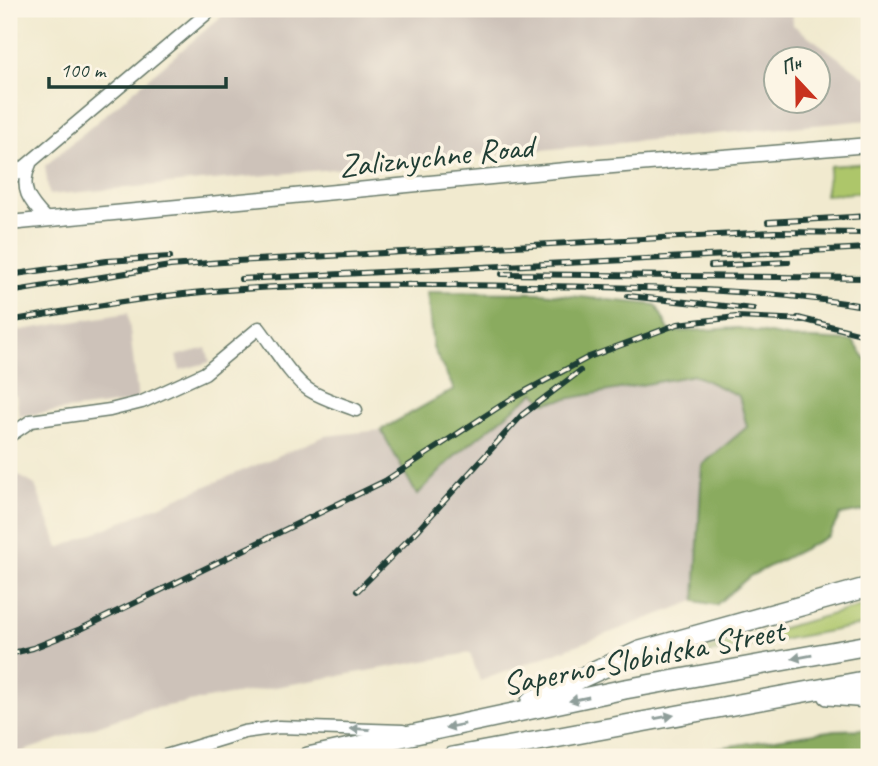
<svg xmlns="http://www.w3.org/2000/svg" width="878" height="766" font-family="Caveat,sans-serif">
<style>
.industrial{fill:#cdc2b9;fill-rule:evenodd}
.green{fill:#adc66b;stroke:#668250;stroke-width:2}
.forest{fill:#8aab5f;stroke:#54744a;stroke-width:2}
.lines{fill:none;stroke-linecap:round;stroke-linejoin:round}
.minor-casing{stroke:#687a6a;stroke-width:15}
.tertiary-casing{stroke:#687a6a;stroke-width:17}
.primary-casing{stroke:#687a6a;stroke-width:22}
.minor{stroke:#fff;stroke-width:12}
.tertiary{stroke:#fff;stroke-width:14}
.primary{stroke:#fff;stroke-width:19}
.rail-casing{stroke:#1f3d34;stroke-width:6}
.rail{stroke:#fcf5e5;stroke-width:3.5;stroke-dasharray:10;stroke-linecap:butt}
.oneway{fill:#8f9e9a}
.labels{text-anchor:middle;stroke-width:7;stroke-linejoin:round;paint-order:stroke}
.street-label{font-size:33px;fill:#1f3d34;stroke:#fcf5e5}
</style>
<rect width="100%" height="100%" fill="#fcf5e5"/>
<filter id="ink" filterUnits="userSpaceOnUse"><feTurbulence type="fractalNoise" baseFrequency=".0143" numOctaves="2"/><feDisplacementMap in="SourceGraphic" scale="14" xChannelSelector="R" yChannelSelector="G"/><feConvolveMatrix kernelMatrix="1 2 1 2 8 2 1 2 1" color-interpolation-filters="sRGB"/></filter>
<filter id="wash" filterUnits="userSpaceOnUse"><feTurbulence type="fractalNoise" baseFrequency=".00686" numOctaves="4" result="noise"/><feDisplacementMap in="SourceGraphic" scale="28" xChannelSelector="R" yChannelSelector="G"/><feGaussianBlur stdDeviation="1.57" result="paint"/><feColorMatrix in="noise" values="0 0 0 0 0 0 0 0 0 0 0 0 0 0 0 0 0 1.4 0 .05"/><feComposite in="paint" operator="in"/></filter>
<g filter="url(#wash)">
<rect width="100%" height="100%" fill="#f1eacf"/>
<path class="industrial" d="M230,9H792L793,25L869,80V120L49,195L45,166ZM776,60H818V102H776Z
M128,313L138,401L19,416L16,395H9V332Z
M206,348L210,362L180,370L176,356Z
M694,375L739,396L747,428L702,465L695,601L480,681L470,653L144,710L9,756V470L35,485L59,548L325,436L381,430L418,495L456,455L535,391L545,403Z"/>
<path class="green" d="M869,163V192L825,195L830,166Z
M869,604V624L659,662Z"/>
<path class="forest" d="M427,292L542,293L656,305L670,332L738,328L791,338L853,341L869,363V510L840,515L829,536L750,576L716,605L695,601L702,465L747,427L739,396L694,375L545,403L535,392L456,455L417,495L381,430L454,389L433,348Z
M869,729V757H658L835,730Z"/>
</g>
<g filter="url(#ink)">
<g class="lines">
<g class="minor-casing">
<path id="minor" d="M30,164C19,189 29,201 46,219
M9,180L212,9
M9,436L31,421L110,410L142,402L205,373L259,328C273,346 291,378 309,390C323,399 341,404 356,410
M162,757L244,732L279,727L403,731"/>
</g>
<g class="tertiary-casing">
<path id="tertiary" d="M9,223L576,169L869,145"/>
</g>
<g class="primary-casing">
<path id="primary" d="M828,695L869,698
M531,701L640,651L869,587
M308,757L625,689L869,645
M452,757L869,680"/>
</g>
<use href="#minor" class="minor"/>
<use href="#tertiary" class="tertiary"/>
<use href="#primary" class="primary"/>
<g class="rail-casing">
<path id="rail" d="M768,222L869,216
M711,266L788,262
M502,274L869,278
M9,275L107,261L170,257
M241,279L869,248
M9,292L170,266L236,261L774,232L869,233
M628,296L753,309
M798,318L869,336
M9,321C77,309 145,297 213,291C322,282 432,285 542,286C651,288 761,288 869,307
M357,591L417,531L522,415L580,371
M9,654L33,648L83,628L385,481L511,399L589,357L678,324L736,317L806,320"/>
</g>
<use href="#rail" class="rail"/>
</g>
<defs><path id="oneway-solid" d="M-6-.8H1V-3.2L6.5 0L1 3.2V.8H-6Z" transform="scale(1.75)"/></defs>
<g class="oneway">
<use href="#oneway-solid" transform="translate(802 657) rotate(170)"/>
<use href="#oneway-solid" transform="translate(579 699) rotate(168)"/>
<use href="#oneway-solid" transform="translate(664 717) rotate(-10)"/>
<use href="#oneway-solid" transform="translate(455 726) rotate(168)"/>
<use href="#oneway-solid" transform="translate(360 729) rotate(-177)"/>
</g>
</g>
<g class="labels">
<g class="street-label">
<text transform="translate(436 155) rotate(-6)" y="12">Zaliznychne Road</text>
<text transform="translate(643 656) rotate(-11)" y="12">Saperno-Slobidska Street</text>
</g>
</g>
<rect width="878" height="766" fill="none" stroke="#fcf5e5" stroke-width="35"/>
<g transform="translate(797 80) rotate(338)"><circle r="33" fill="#fcf5e5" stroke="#a4ab9e" stroke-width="2"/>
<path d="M0-5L12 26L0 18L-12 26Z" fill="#c8321e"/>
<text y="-10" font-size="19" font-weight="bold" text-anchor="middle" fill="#1f3d34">Пн</text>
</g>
<path d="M49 77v10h177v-10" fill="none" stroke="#1f3d34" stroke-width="3.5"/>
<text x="60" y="77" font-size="21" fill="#1f3d34" stroke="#fcf5e5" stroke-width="5" paint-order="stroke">100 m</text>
</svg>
